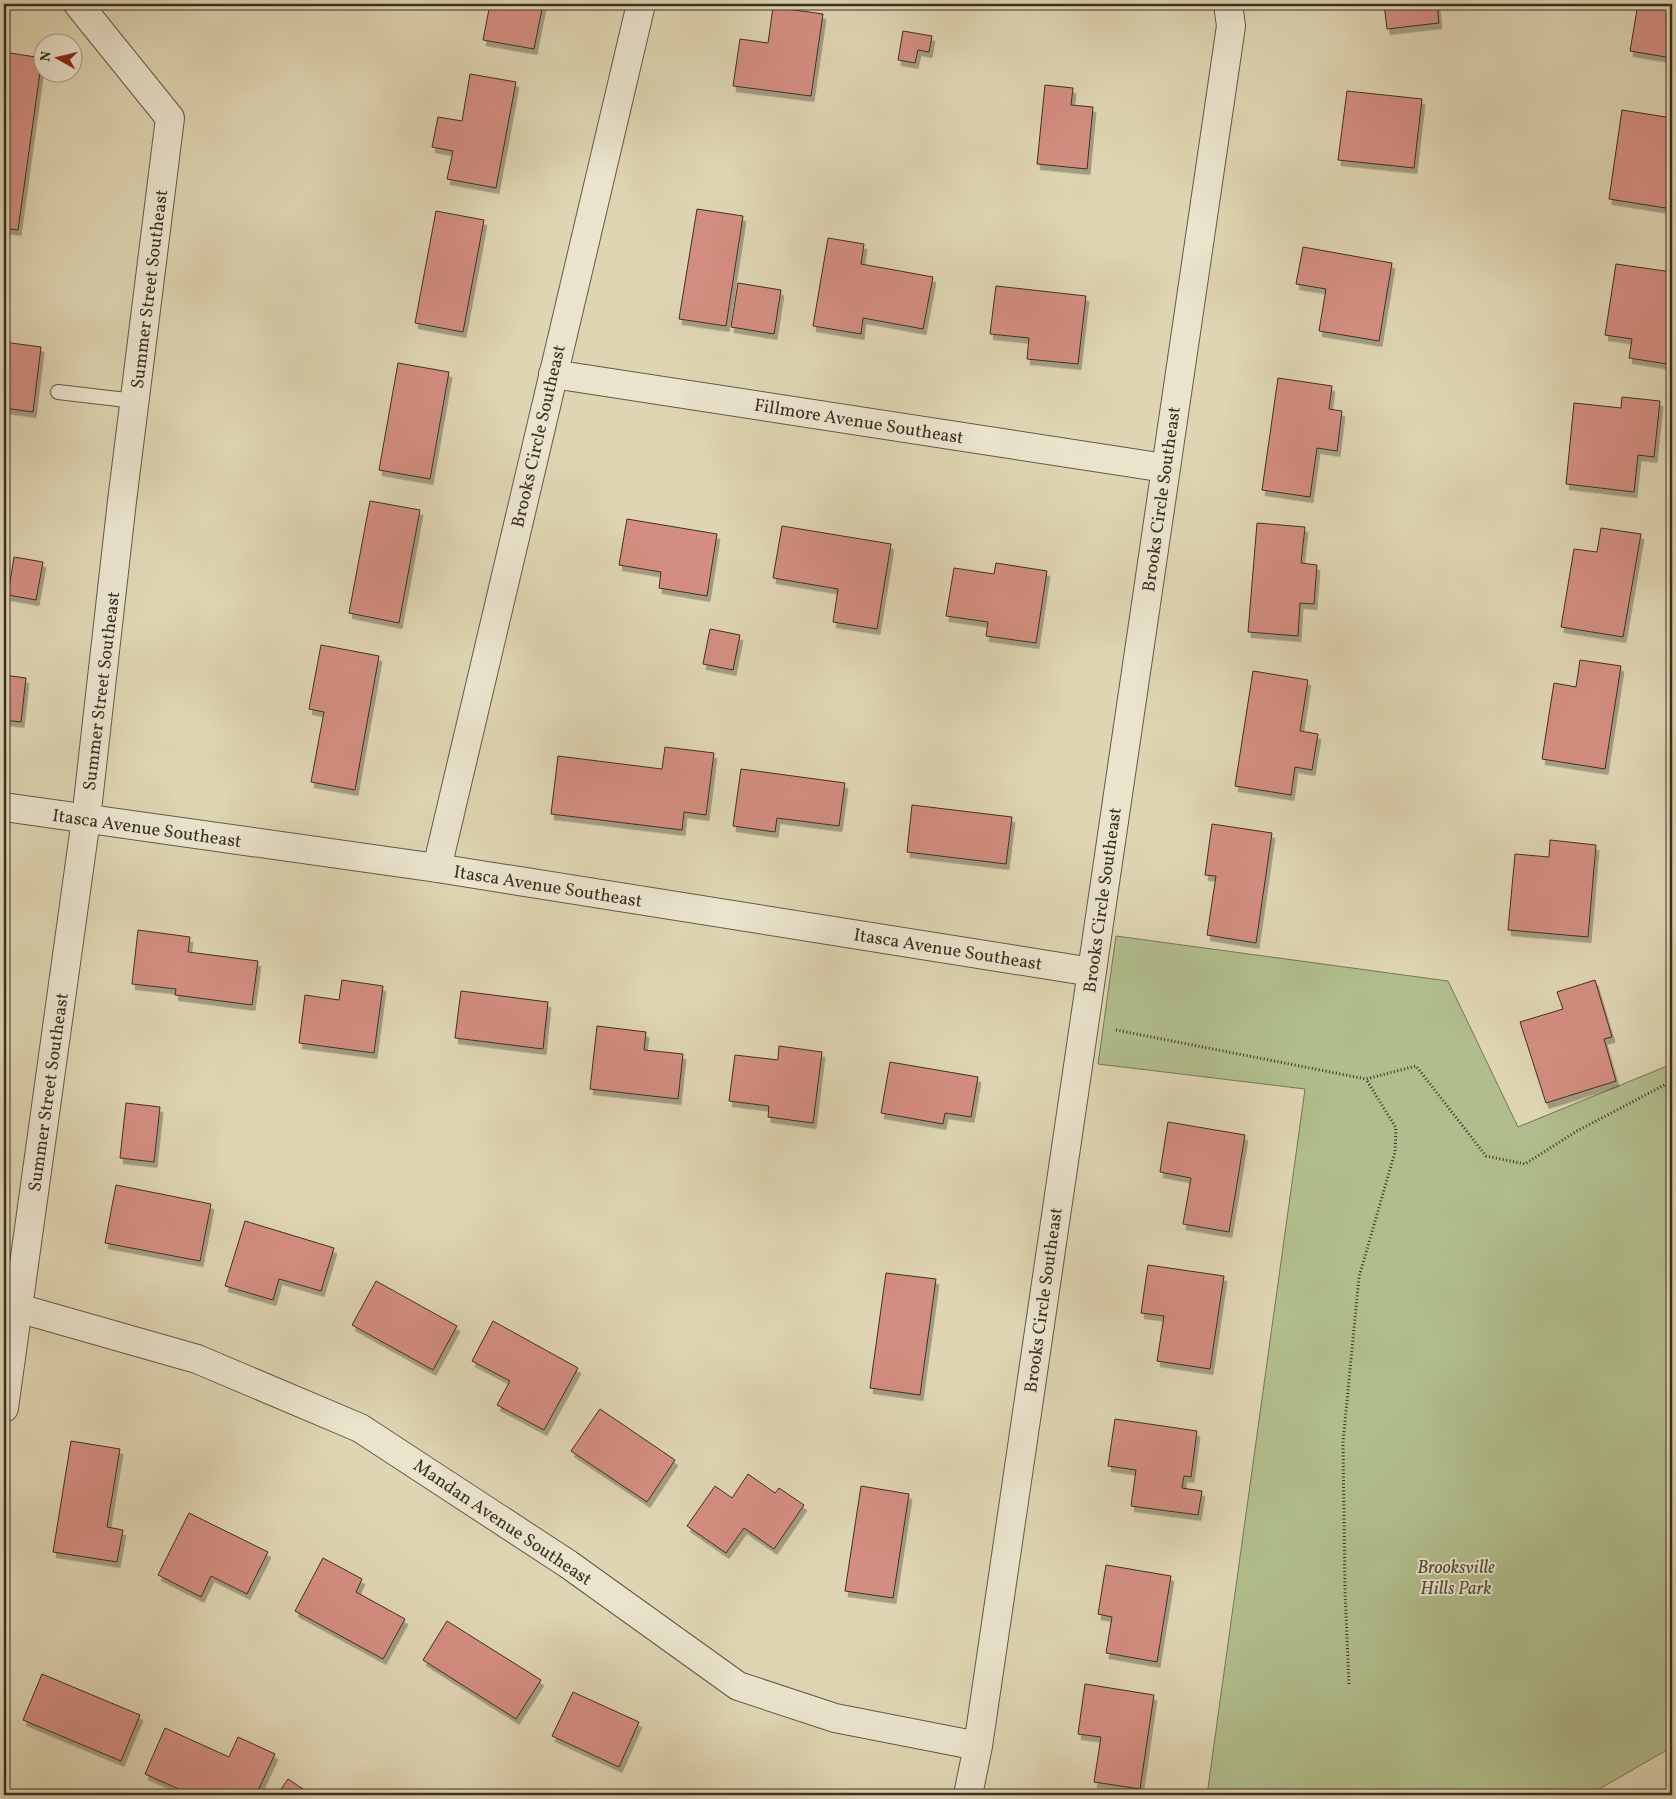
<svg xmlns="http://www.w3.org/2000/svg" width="1676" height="1799" font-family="Vollkorn,serif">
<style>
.green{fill:#b1bd8c;stroke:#767658}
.building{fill:#d48e81;stroke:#3a3023;filter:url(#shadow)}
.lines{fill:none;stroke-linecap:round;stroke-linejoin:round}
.service-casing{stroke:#635947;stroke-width:16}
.minor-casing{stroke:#635947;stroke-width:30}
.path{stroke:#3a3023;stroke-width:3;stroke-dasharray:1 2.5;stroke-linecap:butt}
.service{stroke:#eae4cd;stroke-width:14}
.minor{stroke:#eae4cd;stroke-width:28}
.labels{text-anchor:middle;stroke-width:4;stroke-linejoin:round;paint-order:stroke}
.street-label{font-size:18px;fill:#3a3023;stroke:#eae4cd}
.park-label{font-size:18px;font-style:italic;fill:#524c38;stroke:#eae4cd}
</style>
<defs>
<filter id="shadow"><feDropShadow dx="3" dy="5.5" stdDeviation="0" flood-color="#0004"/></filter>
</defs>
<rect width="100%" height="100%" fill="#dfd5b2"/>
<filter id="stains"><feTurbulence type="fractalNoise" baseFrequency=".004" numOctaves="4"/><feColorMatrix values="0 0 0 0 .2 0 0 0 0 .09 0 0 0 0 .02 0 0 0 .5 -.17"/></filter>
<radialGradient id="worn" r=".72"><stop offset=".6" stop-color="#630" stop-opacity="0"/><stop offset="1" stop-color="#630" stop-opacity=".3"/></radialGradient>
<path class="green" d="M1116,936L1448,981L1518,1127L1672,1064V1747L1589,1795H1207L1305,1089L1098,1064Z"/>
<path class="building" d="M490,4H543L534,49L483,40Z
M1384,4H1437L1439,23L1387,29Z
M1638,4H1672V58L1630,51Z
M773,7L823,14L811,96L733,86L740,39L768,43Z
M903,31L932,36L929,52L918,50L915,63L898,60Z
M4,52L42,58L18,230L4,228Z
M470,74L516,82L496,188L447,179L453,151L432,147L438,117L462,121Z
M1045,85L1073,88L1071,105L1093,107L1087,169L1037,164Z
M1347,91L1422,99L1414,168L1338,160Z
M1622,110L1672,118V209L1609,199Z
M697,209L743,216L726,326L679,319Z
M436,211L484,220L463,332L415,323Z
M828,238L864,244L861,264L933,277L923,329L863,318L861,334L813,326Z
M1303,247L1392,263L1379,341L1319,331L1326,289L1296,284Z
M1616,264L1672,272V333L1667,364L1629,358L1632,339L1605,335Z
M738,283L781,290L774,334L731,327Z
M996,286L1086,296L1078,364L1027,359L1029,338L990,334Z
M4,342L41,347L33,412L4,408Z
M398,363L449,372L430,479L379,470Z
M1278,378L1332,386L1329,409L1342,411L1337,451L1317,448L1310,497L1262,490Z
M1622,397L1660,401L1654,457L1638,455L1634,492L1566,484L1574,403L1621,408Z
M370,501L420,510L399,623L349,613Z
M627,519L717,534L707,596L659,588L661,572L619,565Z
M1257,523L1305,527L1301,563L1317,565L1314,604L1300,603L1298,636L1248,632Z
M782,526L891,544L877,629L833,622L838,589L773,578Z
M1601,528L1641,534L1623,637L1561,627L1574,549L1597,552Z
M14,557L43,562L36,600L8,595Z
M996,563L1047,571L1036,643L986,636L988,622L946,616L954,568L994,574Z
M710,629L740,635L733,670L703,664Z
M321,645L379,656L355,790L311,782L324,712L309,709Z
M1580,660L1621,666L1605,769L1542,759L1554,683L1576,687Z
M1253,671L1308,680L1300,731L1318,734L1312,770L1295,767L1291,795L1235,786Z
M4,675L26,678L21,722L4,720Z
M665,747L714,753L706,815L684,812L682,830L551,814L558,756L662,769Z
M741,769L845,783L839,826L777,818L775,832L733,826Z
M912,805L1012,817L1006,864L907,852Z
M1212,824L1272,833L1256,943L1207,935L1216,876L1205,875Z
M1550,840L1596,845L1588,937L1508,930L1515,854L1549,857Z
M138,930L190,937L188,952L258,961L252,1005L175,995L176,989L132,984Z
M342,980L383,986L374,1053L299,1043L305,995L339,1000Z
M1595,980L1612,1037L1604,1039L1616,1081L1546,1103L1520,1022L1563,1009L1557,992Z
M461,991L548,1002L543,1049L455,1038Z
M597,1026L646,1032L644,1050L683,1054L678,1099L590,1089Z
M779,1046L822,1052L813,1123L768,1117L769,1106L729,1101L735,1055L778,1060Z
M890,1062L978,1077L971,1117L945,1113L943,1124L881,1113Z
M126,1103L160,1107L154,1162L120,1158Z
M1168,1122L1245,1135L1229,1232L1183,1224L1191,1178L1160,1172Z
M116,1185L211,1204L200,1261L105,1243Z
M245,1221L334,1248L321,1291L279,1279L273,1300L225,1286Z
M1148,1265L1224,1276L1210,1369L1157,1361L1164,1316L1141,1313Z
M886,1273L936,1279L920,1395L870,1388Z
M376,1281L457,1326L433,1370L352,1325Z
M493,1321L578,1368L544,1430L497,1405L510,1381L472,1361Z
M600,1409L675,1460L647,1502L571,1451Z
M1115,1419L1197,1431L1191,1477L1184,1476L1182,1488L1202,1491L1198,1515L1131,1506L1136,1470L1108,1466Z
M71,1441L120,1449L107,1527L123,1530L117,1562L53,1552Z
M748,1474L775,1493L779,1488L804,1505L774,1549L744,1528L726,1553L687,1526L715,1486L732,1498Z
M861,1486L909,1494L893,1598L845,1591Z
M189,1513L268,1552L247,1594L211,1576L201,1597L158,1575Z
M323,1558L362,1579L356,1592L405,1619L383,1659L295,1611Z
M1106,1565L1171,1576L1157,1662L1106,1653L1112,1617L1098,1614Z
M447,1621L541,1680L516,1719L423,1660Z
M42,1674L140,1715L121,1761L23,1720Z
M1085,1684L1154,1695L1140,1789L1094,1782L1101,1737L1078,1734Z
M573,1692L639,1722L619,1767L552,1736Z
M165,1728L229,1757L238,1737L275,1754L256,1795H192L145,1774Z
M288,1779L312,1795H277Z"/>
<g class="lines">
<g class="service-casing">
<path id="service" d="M58,392L135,401"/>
</g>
<g class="minor-casing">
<path id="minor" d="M553,374L1165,468
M4,807L437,868L1092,972
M437,868L641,4
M18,1308L197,1359L360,1428L568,1564L738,1686L835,1718L978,1746
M4,1408L86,819L122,501L170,118L78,4
M968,1795L978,1746L1231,26L1228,4"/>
</g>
<path class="path" d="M1116,1030L1366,1079L1416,1066L1486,1156L1525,1164L1577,1131L1672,1081
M1349,1684L1345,1591L1343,1442L1359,1277L1395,1152L1396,1128L1366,1079"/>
<use href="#service" class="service"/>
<use href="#minor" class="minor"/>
</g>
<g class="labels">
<g class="street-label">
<text transform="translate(149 289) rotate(-83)" y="6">Summer Street Southeast</text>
<text transform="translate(859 421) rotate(9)" y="6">Fillmore Avenue Southeast</text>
<text transform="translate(538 436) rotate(-77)" y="6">Brooks Circle Southeast</text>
<text transform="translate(1161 499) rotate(-82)" y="6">Brooks Circle Southeast</text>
<text transform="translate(101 691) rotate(-83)" y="6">Summer Street Southeast</text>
<text transform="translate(147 828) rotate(8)" y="6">Itasca Avenue Southeast</text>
<text transform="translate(548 886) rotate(9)" y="6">Itasca Avenue Southeast</text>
<text transform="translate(1102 900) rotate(-82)" y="6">Brooks Circle Southeast</text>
<text transform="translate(948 949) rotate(9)" y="6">Itasca Avenue Southeast</text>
<text transform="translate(48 1092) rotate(-82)" y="6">Summer Street Southeast</text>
<text transform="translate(1043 1300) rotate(-82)" y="6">Brooks Circle Southeast</text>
<text transform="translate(503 1522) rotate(34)" y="6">Mandan Avenue Southeast</text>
</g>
<g class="park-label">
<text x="1456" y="1573">Brooksville<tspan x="1456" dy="21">Hills Park</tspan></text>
</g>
</g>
<rect width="1676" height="1799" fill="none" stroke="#dfd5b2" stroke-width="20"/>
<rect x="5" y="5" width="1666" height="1789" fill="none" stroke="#3a3023" stroke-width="2.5"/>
<rect x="10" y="10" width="1656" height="1779" fill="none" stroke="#3a3023"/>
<g transform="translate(58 58) rotate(278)"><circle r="24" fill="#eae4cd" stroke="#a49c89"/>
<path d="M0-4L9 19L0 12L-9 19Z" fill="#8f2418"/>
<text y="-8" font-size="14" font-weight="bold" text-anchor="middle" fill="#3a3023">N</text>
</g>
<rect width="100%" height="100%" filter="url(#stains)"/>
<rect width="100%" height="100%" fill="url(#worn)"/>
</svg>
